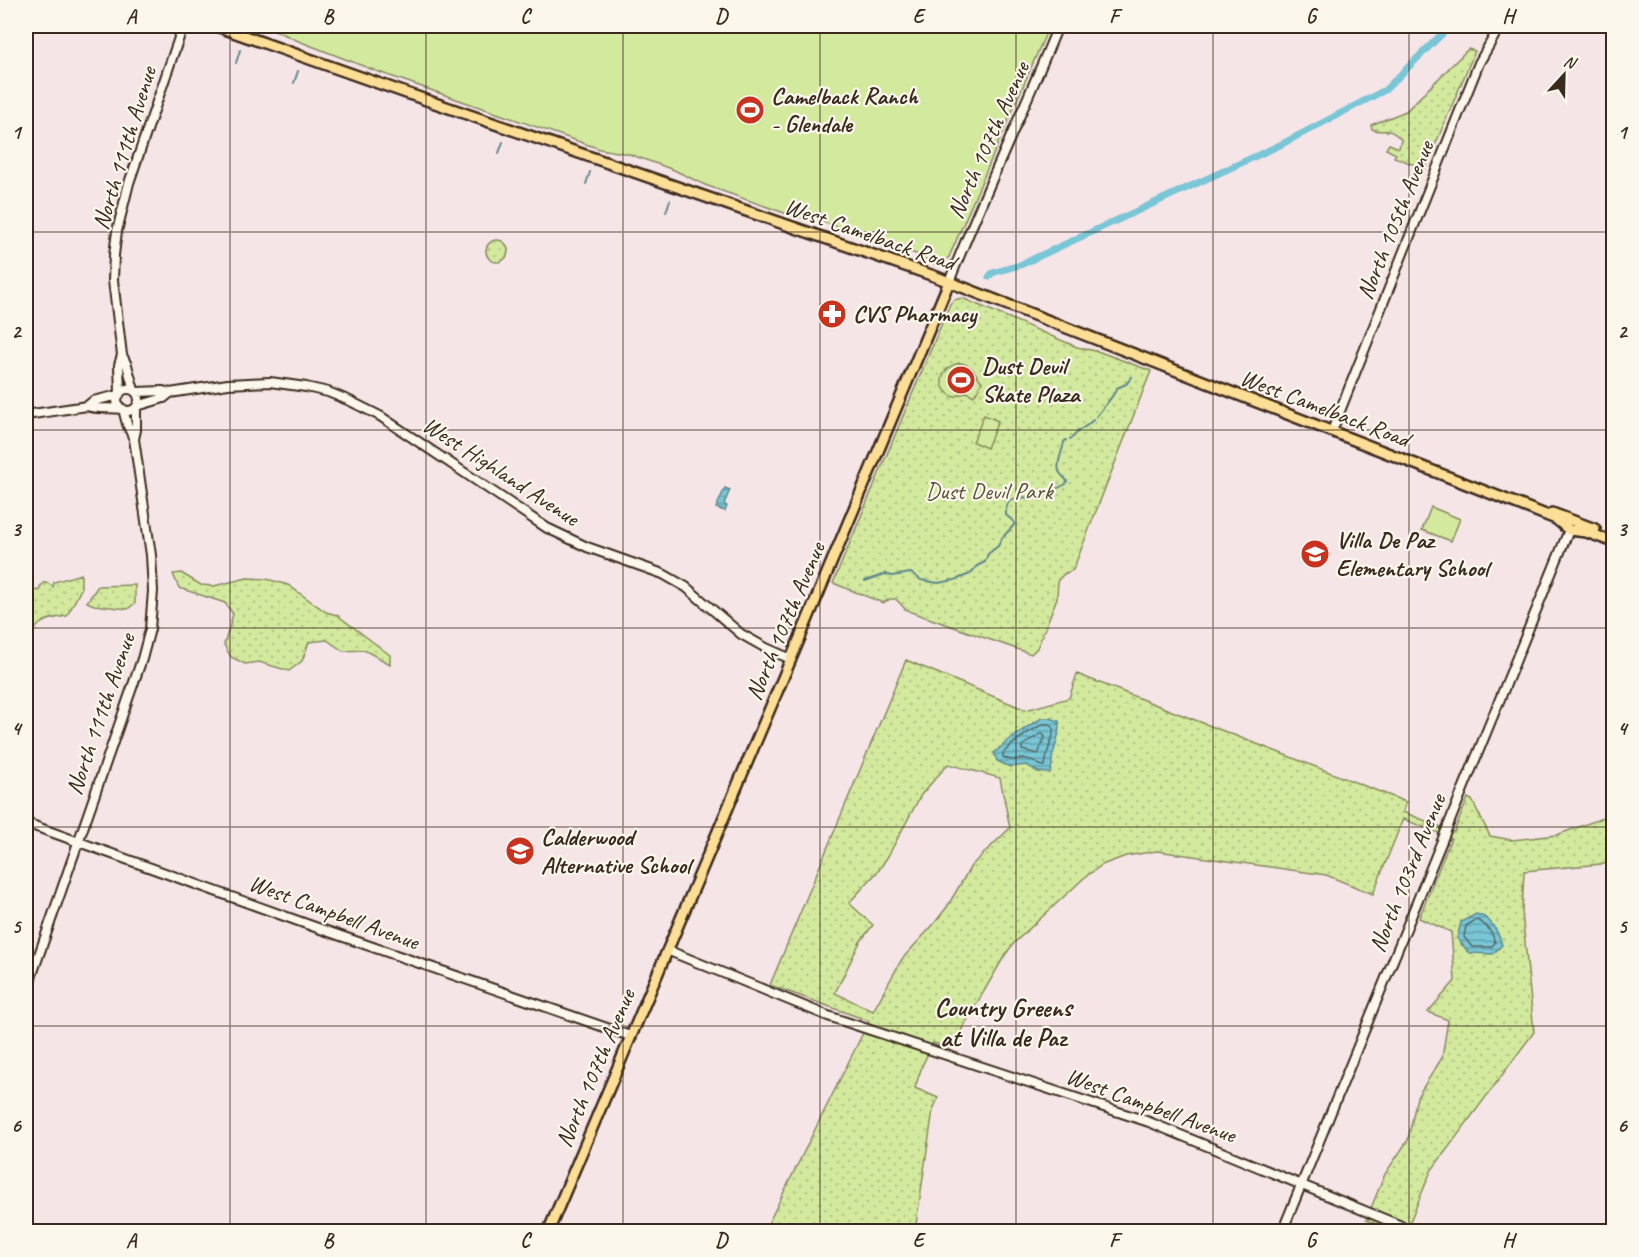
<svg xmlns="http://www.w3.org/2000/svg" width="1639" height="1257" font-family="Caveat,sans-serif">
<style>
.grass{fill:url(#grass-dots);stroke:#868a5e;stroke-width:1.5;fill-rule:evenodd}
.garden{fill:#d2e99e;stroke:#868a5e;stroke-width:1.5}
.water{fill:url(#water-rules);stroke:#60888d;stroke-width:1.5}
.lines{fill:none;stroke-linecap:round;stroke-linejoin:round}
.shore{stroke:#546868;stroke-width:1.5}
.stream{stroke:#60888d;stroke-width:2}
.canal{stroke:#79c6d7;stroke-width:7}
.minor-casing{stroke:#3b2a1e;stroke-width:12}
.major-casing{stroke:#3b2a1e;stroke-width:14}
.minor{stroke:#fbf7ec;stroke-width:8}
.major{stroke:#fdde96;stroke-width:9}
.grid{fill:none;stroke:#3b2a1e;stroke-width:1.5;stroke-opacity:0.55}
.labels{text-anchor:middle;stroke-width:4.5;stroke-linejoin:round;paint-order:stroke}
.poi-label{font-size:24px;font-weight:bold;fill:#3b2a1e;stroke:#fbf7ec;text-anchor:start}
.street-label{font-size:24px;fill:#3b2a1e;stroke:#fbf7ec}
.park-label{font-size:24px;fill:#595038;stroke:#fbf7ec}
.neighbourhood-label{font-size:26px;font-weight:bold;fill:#3b2a1e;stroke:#fbf7ec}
.neatline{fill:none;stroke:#3b2a1e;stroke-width:2}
.grid-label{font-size:20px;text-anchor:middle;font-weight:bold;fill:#3b2a1e}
</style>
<defs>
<pattern id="grass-dots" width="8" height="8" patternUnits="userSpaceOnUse" patternTransform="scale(1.5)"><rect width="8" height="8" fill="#d2e99e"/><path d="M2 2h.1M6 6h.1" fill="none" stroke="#b5c888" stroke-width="1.8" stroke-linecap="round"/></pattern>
<pattern id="water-rules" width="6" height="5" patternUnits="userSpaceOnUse" patternTransform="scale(1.5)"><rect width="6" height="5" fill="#79c6d7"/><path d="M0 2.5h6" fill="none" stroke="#64a1ae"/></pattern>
</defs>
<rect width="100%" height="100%" fill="#f6e5e7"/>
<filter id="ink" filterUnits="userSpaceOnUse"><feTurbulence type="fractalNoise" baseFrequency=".0167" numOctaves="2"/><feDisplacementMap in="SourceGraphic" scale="12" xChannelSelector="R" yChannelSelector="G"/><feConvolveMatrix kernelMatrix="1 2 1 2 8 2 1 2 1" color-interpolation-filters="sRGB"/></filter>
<g filter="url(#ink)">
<path class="grass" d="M1468,49L1475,51L1425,169L1394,157L1396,154L1386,149L1389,144L1399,148L1401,139C1385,124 1386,135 1372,129L1371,125L1406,111Z
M486 251a11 11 0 1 1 22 0a11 11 0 1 1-22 0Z
M962,298L1077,347L1100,352L1151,371L1073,570L1064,574L1058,580L1057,598L1037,648L1031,654L911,612L905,609L896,599H890L883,603L833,583L950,304L954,300Z
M181,573L201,585L214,586L247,578L267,579L288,585L326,612L337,615L390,655V664L364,650L343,651L327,640L309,642L302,661L289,671L259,662L245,664L231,657L224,645L233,614L225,603L179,588L173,574Z
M81,574V589L67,616C40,620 36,622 26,648V613L36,611L32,591L40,590V587L43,583H48L53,587L54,582Z
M135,585V603L128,609L94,605L87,602L98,586Z
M906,660L1026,710L1069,698L1077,674L1406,802L1403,812L1454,832L1468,798L1472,800L1490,836L1512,840L1557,835L1613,814V863L1524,871L1522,912L1534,1032L1431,1171L1406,1231H1382L1383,1227L1366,1220L1385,1174L1408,1140L1417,1097L1442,1058L1448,1020L1428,1012L1455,981L1451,932L1419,918L1451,838L1403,819L1373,894L1326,875L1157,851L1126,856L1102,865L1084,878L1014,943L1005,955L951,1048L933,1043L922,1066L915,1088L938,1098L933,1110L915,1231L764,1232L869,1021L770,985ZM948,764L1000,778L1010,828L971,866L947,907L933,925L902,959L873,1011L835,993L860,942L873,925L849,903L879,870L888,856L921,795Z"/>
<path class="garden" d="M266,26H1049L949,257L942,264L936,265L916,254L898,248L882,246L849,231L809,217H796L705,185L674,170L629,154L600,149L376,71L296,40Z
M960,363C973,365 975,374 982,382L974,396L967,392L954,397C934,388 941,366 960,363Z
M984,415L998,421L987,448L973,442Z
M1431,507L1460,519L1451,541L1422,530Z"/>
<path class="water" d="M725,488L730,490L724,504L727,506L725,511L716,508Z
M1042,718H1050L1059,721C1059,736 1057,741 1053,754C1051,761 1053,767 1050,773L1038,772L1027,765L1010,767L997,761L994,753C1009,739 1024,728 1042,718Z
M1476,914C1491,917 1498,931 1502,945L1493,954L1469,953L1457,938L1461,922Z"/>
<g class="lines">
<path class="shore" d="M1044,724H1050L1053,727V735L1047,754L1045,766C1037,766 1035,760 1027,759C1016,757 1014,763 1003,757V753C1015,741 1029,731 1044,724Z
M1040,734H1043L1045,737L1038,754L1022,750V746Z
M1476,920C1486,923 1493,933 1495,943L1491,947H1472L1464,937L1466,926Z"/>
<path class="stream" d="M236,63L240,50
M294,83L298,71
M499,153L503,142
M586,184L590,172
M666,212L670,200
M1096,417C1103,407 1112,399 1117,388L1126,384L1132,377
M1070,439C1075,437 1075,433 1080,430C1085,427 1089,424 1093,420
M1039,494C1049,493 1057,489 1066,484L1067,481C1065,478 1062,476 1060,473C1055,466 1063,450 1064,442L1066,440
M865,581L885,574L892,576L911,573L921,580L938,583L955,580L970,574L977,566L985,562L988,554L998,546L1002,538L1014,525V522L1006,515C1005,492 1022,500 1035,496"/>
<path class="canal" d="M989,277L992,273L1020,265L1280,145L1385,90L1450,26"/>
<g class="minor-casing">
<path id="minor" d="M949,282C983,196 1023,112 1058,26
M122,355L127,365L134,390
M117 400a11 11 0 1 1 22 0a11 11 0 1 1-22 0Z
M136,392L163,391L170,393L228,384L270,382L306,387L328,392L350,401L380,416L547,528L587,547L663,574L686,587L741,634L766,648L791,659
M120,393L119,365L122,355L113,280L114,255L117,231L129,183L183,26
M87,406C98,410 111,407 122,409
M137,406L164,398L170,393
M26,415L87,406L93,401L119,395
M1332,431L1473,78L1479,63L1500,26
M134,439L136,430V408
M26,823L312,926L630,1036
M667,950L828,1016L1149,1122L1416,1232
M26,992L142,659L150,629L153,591L151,555L134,439L127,424L123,409
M1282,1232L1569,530"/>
</g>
<g class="major-casing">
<path id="major" d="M216,26L406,93L934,276L1556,519L1569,530L1586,532L1614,542
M1552,513L1595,529
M548,1232L791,659L949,282"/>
</g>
<use href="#minor" class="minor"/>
<use href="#major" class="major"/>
</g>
</g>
<path class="grid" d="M230,26V1232M426,26V1232M623,26V1232M820,26V1232M1016,26V1232M1213,26V1232M1409,26V1232M26,232H1614M26,430H1614M26,628H1614M26,827H1614M26,1026H1614"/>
<defs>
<g id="stadium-disc" transform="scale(1.5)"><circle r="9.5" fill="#c8321e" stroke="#fbf7ec"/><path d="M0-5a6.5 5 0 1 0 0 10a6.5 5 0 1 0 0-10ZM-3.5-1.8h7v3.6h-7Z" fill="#fff"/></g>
<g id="pharmacy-disc" transform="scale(1.5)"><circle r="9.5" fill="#c8321e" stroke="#fbf7ec"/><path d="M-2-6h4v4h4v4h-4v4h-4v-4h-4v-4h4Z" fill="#fff"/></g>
<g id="school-disc" transform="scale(1.5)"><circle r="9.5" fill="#c8321e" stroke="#fbf7ec"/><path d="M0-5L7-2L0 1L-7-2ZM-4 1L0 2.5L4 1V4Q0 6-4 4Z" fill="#fff"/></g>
</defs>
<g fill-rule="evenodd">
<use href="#stadium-disc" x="750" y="110"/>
<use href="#pharmacy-disc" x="832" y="314"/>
<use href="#stadium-disc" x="961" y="380"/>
<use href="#school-disc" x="1315" y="554"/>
<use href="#school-disc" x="520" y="851"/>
</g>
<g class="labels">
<g class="poi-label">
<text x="771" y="104">Camelback Ranch<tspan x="771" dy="28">- Glendale</tspan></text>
<text x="853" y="322">CVS Pharmacy</text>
<text x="982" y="374">Dust Devil<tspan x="982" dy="28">Skate Plaza</tspan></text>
<text x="1336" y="548">Villa De Paz<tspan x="1336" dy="28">Elementary School</tspan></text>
<text x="541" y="845">Calderwood<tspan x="541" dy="28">Alternative School</tspan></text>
</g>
<g class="street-label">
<text transform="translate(988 140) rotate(-66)" y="8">North 107th Avenue</text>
<text transform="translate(124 148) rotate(-73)" y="8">North 111th Avenue</text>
<text transform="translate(1395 220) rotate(-68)" y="8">North 105th Avenue</text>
<text transform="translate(870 234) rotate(19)" y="8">West Camelback Road</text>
<text transform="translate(1325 408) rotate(21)" y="8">West Camelback Road</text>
<text transform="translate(501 471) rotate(33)" y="8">West Highland Avenue</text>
<text transform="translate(785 621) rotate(-67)" y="8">North 107th Avenue</text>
<text transform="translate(100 714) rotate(-71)" y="8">North 111th Avenue</text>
<text transform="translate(1407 873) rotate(-68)" y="8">North 103rd Avenue</text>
<text transform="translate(334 912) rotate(20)" y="8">West Campbell Avenue</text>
<text transform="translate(595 1068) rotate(-67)" y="8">North 107th Avenue</text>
<text transform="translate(1151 1105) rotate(20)" y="8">West Campbell Avenue</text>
</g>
<g class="park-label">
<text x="989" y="499">Dust Devil Park</text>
</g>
<g class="neighbourhood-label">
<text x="1003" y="1016">Country Greens<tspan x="1003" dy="30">at Villa de Paz</tspan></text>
</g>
</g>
<rect width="1639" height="1257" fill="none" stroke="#fbf7ec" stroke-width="66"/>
<g transform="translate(1564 75) rotate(22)" stroke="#fbf7ec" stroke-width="4.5" paint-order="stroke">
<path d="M0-4.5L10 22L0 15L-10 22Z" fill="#3b2a1e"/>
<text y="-9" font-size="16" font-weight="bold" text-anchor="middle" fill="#3b2a1e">N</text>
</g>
<rect x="33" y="33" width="1573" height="1191" class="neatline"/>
<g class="grid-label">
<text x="131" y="23">A</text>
<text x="328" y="23">B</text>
<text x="525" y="23">C</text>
<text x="721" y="23">D</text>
<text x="918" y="23">E</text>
<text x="1114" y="23">F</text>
<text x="1311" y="23">G</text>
<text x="1508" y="23">H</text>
<text x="16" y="139">1</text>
<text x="1622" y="139">1</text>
<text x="16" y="338">2</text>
<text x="1622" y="338">2</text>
<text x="16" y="536">3</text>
<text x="1622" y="536">3</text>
<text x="16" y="735">4</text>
<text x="1622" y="735">4</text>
<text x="16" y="933">5</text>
<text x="1622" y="933">5</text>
<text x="16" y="1132">6</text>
<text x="1622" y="1132">6</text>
<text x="131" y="1247">A</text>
<text x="328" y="1247">B</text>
<text x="525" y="1247">C</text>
<text x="721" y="1247">D</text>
<text x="918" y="1247">E</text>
<text x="1114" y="1247">F</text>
<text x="1311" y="1247">G</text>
<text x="1508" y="1247">H</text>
</g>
</svg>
